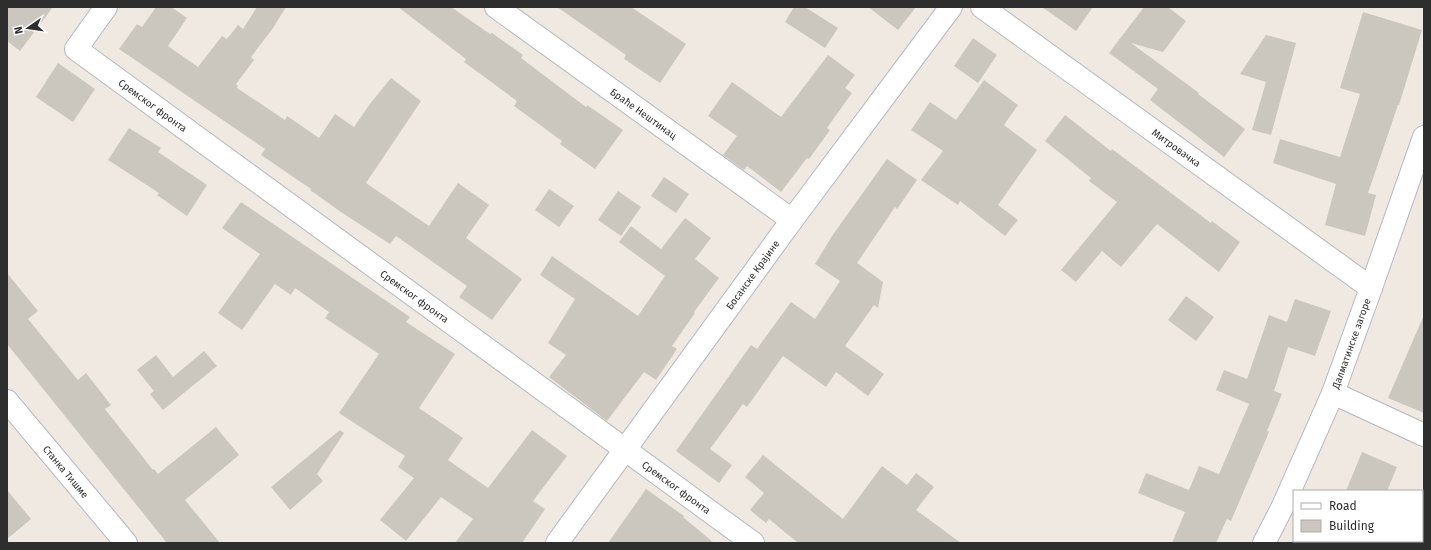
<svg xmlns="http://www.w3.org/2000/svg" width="1431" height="550" font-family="'Fira Sans',sans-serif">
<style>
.building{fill:#cbc7bf}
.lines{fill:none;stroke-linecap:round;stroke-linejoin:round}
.minor-casing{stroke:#b4b7c1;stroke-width:24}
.minor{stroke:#fff;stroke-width:22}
.labels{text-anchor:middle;stroke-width:4;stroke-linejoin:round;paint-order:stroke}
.street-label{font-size:10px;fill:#2e2e2e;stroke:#fff}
</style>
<rect width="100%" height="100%" fill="#efe9e1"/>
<path class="building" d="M7,7H53L20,51L7,41Z
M156,7H171L187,18L168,46L198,67L222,36L227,39L238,25L243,29L257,7H286L273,28L251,57L254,60L236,84L238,86L237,88L285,120L287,116L319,138L335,114L354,127L370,104L391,78L421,101L366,183L429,226L458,183L489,205L466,238L522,279L492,320L459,297L467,286L396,236L390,244L341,212L310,190L311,189L261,155L265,149L119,49L137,24L142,27Z
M398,7H451L490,34L492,33L523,55L521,58L586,107L587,105L623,130L595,169L560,144L562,141L514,106L517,101L464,62L466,59Z
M557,7H631L686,44L660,83L624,59L626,55Z
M794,7H805L838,28L825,48L785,22Z
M868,7H916L898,30Z
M1042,7H1093L1076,31Z
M1144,7H1168L1186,21L1163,52L1131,43L1199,93L1198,94L1245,129L1224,157L1150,100L1158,89L1109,53Z
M1363,12L1422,30L1399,105H1398L1368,193L1376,195L1365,236L1325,225L1336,184L1273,163L1280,139L1340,157L1360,94L1340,88Z
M1266,35L1296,43L1271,135L1252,130L1266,82L1240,74Z
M973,38L997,55L978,83L954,66Z
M828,55L855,75L845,88L852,93L827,128L830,130L809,159L807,158L781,192L747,166L744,170L723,155L737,136L708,116L732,82L781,117Z
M58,63L95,89L73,122L36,97Z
M984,80L1018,105L1004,125L1037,150L998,205L1018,220L1005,236L960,201L958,205L921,180L943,151L911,130L930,102L956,120Z
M1065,115L1111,151L1112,149L1211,223L1212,221L1240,242L1219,272L1157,224L1121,267L1102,251L1076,282L1061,270L1117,202L1089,181L1091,178L1045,141Z
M129,128L161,148L158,152L207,185L187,216L157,195L159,193L108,160Z
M887,159L917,180L897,209L895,207L857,263L883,282L878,308L874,305L845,346L884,374L868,396L836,372L826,387L783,356L747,407L743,404L710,449L732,465L719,483L676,451L751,345L757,349L791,302L815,319L840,281L815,264L832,236Z
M664,177L689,194L676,213L651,196Z
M549,189L574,206L559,227L535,210Z
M618,191L641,207L621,236L598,220Z
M241,202L410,317L406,322L455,354L419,408L463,438L448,460L488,488L532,430L567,456L533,501L545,509L522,543H455L473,519L441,497L406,541L380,520L414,478L398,467L405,456L339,413L379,354L325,318L329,312L295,288L291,295L275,284L242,330L218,313L260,254L222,228Z
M685,218L711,238L695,259L719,278L694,312L695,313L672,346L677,349L656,380L644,372L607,421L549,377L566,355L548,343L575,299L540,275L552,256L638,316L665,276L619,242L631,226L661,249Z
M7,273L38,311L28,319L78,380L86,373L111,405L105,409L153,470L154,469L158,474L216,427L239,455L185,500L220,543H167L7,344Z
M1186,296L1214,317L1196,341L1168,320Z
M1295,299L1331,311L1315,356L1288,347L1274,391L1282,394L1267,431L1269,432L1231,521L1227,519L1216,543H1172L1185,512L1138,493L1146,473L1189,490L1199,466L1219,474L1249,404L1216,390L1224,370L1247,379L1269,315L1287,322Z
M1424,315V413L1388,398Z
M204,351L217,366L163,410L150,394L154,391L137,370L156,355L173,377Z
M340,430L344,433L317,474L323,481L290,510L271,487Z
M1362,452L1397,467L1387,491H1346Z
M763,455L843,519L882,466L907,485L916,473L934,487L916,510L961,543H798L769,519L766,523L750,510L764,493L745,477Z
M646,489L684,516L683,517L714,543H608Z
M7,490L31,519L7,539Z"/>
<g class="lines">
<g class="minor-casing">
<g id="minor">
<path id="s1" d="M106,7L76,49L753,543"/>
<path id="s2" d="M496,7L792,220"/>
<path id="s3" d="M982,7L1371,288"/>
<path d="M1333,393L1424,435"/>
<path id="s4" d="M7,401L126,543"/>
<path id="s5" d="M557,543L792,220L951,7"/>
<path id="s6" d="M1264,543L1283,506L1333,393L1371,288L1424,137"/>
</g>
</g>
<use href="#minor" class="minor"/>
</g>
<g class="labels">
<g class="street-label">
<text dy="4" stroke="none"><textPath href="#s1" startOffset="147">Сремског фронта</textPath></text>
<text dy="4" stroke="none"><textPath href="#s2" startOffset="182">Браће Нештинац</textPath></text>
<text dy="4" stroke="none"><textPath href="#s3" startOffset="240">Митровачка</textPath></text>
<text dy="4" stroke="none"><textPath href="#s5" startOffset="332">Босанске Крајине</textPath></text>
<text dy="4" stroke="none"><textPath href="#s1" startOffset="471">Сремског фронта</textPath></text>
<text dy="4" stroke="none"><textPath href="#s6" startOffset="218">Далматинске загоре</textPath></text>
<text dy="4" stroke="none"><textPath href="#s4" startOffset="92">Станка Тишме</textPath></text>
<text dy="4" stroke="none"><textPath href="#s1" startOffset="795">Сремског фронта</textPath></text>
</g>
</g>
<rect width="1431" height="550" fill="none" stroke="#2e2e2e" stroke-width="16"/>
<rect x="1293" y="490" width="130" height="52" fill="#ffffff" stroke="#ababab"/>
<rect x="1301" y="503" width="20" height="6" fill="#ffffff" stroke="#ababab"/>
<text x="1329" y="510" font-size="12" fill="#2e2e2e">Road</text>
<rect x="1301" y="520" width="20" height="12" fill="#cbc7bf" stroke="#ababab"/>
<text x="1329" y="530" font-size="12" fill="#2e2e2e">Building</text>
<g transform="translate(28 28) rotate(257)" stroke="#ffffff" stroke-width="3" paint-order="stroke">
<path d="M0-3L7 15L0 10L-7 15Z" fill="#2e2e2e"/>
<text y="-6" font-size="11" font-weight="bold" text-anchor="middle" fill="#2e2e2e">N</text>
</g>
</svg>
